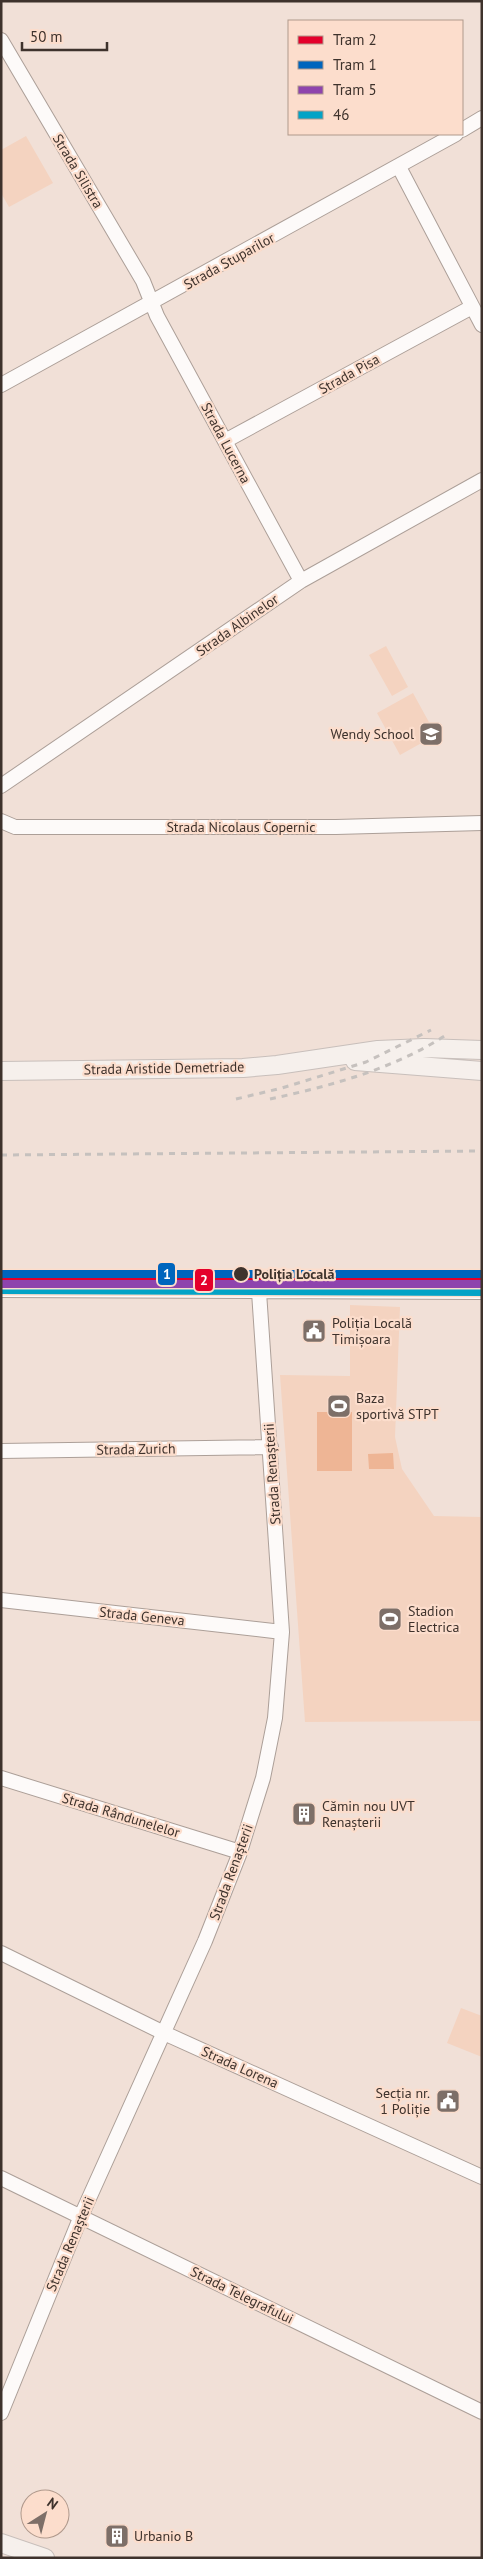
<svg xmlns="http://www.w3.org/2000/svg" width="483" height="2559" font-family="'PT Sans',sans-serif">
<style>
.green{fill:#f4d3c0}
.water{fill:#eeb595}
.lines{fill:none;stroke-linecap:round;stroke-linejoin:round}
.minor-casing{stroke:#ac9f98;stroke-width:16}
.major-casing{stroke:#c8bfbb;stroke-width:20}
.minor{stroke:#fdfaf9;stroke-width:14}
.major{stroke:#f6f0ec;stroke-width:18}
.rail{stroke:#c6c1be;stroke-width:3;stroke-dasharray:6 6;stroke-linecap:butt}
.bus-1-casing{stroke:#fcddcc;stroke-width:11}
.bus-1{stroke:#03a3c6;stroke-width:8}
.tram-1-casing{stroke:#fcddcc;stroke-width:11}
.tram-2-casing{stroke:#fcddcc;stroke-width:11}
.tram-3-casing{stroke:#fcddcc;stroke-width:11}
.tram-1{stroke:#e4002b;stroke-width:8}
.tram-2{stroke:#0065bd;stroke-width:8}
.tram-3{stroke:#8e44ad;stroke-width:8}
.stop-dot{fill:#3e322c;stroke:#fcddcc;stroke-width:2}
.labels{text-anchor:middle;stroke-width:4.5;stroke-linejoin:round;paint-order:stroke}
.street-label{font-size:14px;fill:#3e322c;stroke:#fcddcc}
.poi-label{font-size:14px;fill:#3e322c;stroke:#fcddcc;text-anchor:start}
.stop-label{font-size:14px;font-weight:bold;fill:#3e322c;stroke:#fcddcc;text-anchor:start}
.line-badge{stroke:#fcddcc;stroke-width:2}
.badge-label{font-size:14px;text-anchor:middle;font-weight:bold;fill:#fff}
</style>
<rect width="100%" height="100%" fill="#f1e0d7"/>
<path class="green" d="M26,136L53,183L9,207L1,193V150Z
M386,646L408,687L392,696L369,655Z
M413,693L436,735L400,755L377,713Z
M350,1305L400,1307L395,1437L402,1469L434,1516L482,1517V1721L305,1722L280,1375L350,1376Z
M461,2008L482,2016V2057L447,2043Z"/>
<path class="water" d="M317,1412H352V1471H317Z
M393,1453L394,1469H369L368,1454Z"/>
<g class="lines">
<g class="minor-casing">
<path id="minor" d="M1,40L143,281L157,316L301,581
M462,130L482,118
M399,167L482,325
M1,385L456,134
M225,441L472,307
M1,786L301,581L482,480
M1,821L15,827H336L482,823
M1,1290L482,1292
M1,1451L271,1447
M1,1600L282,1632
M1,1778L240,1852
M1,1953L164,2033L482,2177
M1,2178L482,2412
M1,2413L81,2216L205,1941L239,1855L263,1778L275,1718L282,1632L259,1292"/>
</g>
<g class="major-casing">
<path id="major" d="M355,1061L482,1071
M1,1071L243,1068L277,1065L378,1050L424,1048L482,1050
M1,2543L45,2558"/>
</g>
<use href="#minor" class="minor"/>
<use href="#major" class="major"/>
<path class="rail" d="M236,1099L282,1088L366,1062L431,1030
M270,1099C330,1086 394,1069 446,1035
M1,1155L482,1151"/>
<g class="bus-1-casing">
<path id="bus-1" d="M1,1290L482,1292"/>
</g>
<use href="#bus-1" class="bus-1"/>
<g class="tram-1-casing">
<path id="tram-1" d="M1,1280H482"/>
</g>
<g class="tram-2-casing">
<path id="tram-2" d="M1,1274H482"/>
</g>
<g class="tram-3-casing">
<path id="tram-3" d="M1,1284H482"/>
</g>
<use href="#tram-1" class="tram-1"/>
<use href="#tram-2" class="tram-2"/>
<use href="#tram-3" class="tram-3"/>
</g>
<defs>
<g id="school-square" transform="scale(1.25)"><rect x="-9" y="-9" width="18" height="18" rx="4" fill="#7d6f68" stroke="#fcddcc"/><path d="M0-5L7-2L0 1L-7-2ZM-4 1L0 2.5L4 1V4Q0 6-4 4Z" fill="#fff"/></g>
<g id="civic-square" transform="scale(1.25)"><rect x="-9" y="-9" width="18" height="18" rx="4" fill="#7d6f68" stroke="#fcddcc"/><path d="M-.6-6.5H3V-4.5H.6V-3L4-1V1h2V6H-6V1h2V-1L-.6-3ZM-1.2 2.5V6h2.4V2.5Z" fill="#fff"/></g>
<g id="stadium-square" transform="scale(1.25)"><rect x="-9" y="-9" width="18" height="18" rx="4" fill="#7d6f68" stroke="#fcddcc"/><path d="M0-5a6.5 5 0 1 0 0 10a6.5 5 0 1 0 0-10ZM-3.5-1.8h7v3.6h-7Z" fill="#fff"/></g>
<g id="building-square" transform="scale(1.25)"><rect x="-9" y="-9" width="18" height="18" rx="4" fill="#7d6f68" stroke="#fcddcc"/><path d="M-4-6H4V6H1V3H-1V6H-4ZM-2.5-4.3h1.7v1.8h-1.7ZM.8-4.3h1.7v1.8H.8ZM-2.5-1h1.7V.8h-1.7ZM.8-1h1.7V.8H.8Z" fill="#fff"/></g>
</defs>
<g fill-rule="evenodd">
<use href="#school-square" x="431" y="734"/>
<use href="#civic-square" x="314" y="1331"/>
<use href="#stadium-square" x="339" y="1406"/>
<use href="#stadium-square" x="390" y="1619"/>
<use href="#building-square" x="304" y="1814"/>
<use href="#civic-square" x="448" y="2101"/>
<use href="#building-square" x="117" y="2536"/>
</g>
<circle class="stop-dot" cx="241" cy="1274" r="8"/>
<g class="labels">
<g class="street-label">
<text transform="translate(78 171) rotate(59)" y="5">Strada Silistra</text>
<text transform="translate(229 261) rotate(-29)" y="5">Strada Stuparilor</text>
<text transform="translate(349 374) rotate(-29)" y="5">Strada Pisa</text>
<text transform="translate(226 443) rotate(62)" y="5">Strada Lucerna</text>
<text transform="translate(237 625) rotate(-35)" y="5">Strada Albinelor</text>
<text x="241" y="832">Strada Nicolaus Copernic</text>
<text transform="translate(164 1068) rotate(-1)" y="5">Strada Aristide Demetriade</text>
<text transform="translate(136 1449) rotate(-1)" y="5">Strada Zurich</text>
<text transform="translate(272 1474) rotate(-94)" y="5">Strada Renașterii</text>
<text transform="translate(142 1616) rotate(6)" y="5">Strada Geneva</text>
<text transform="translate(121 1815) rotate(17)" y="5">Strada Rândunelelor</text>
<text transform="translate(231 1872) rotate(-70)" y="5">Strada Renașterii</text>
<text transform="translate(240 2067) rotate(24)" y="5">Strada Lorena</text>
<text transform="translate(70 2244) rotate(-67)" y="5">Strada Renașterii</text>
<text transform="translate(242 2295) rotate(26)" y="5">Strada Telegrafului</text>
</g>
<g class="poi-label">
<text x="414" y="739" text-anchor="end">Wendy School</text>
<text x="332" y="1328">Poliția Locală<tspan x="332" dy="16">Timișoara</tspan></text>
<text x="356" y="1403">Baza<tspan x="356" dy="16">sportivă STPT</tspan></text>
<text x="408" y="1616">Stadion<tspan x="408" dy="16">Electrica</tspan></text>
<text x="322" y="1811">Cămin nou UVT<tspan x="322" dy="16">Renașterii</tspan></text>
<text x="430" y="2098" text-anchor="end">Secția nr.<tspan x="430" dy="16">1 Poliție</tspan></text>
<text x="134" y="2541">Urbanio B</text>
</g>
<g class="stop-label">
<text x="254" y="1279">Poliția Locală</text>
</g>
</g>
<g class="line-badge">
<rect x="157" y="1262" width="19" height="24" rx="5" fill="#0065bd"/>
<rect x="194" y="1268" width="20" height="24" rx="5" fill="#e4002b"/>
</g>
<g class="badge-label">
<text x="167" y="1279">1</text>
<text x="204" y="1285">2</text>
</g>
<rect width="483" height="2559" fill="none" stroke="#3e322c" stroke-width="5"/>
<rect x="288" y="20" width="175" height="115" fill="#fcddcc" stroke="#b0998c"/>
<rect x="298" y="36" width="25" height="8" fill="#e4002b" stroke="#b0998c"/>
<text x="333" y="45" font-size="15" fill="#3e322c">Tram 2</text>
<rect x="298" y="61" width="25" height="8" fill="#0065bd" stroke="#b0998c"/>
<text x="333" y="70" font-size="15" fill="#3e322c">Tram 1</text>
<rect x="298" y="86" width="25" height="8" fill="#8e44ad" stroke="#b0998c"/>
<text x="333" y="95" font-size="15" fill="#3e322c">Tram 5</text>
<rect x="298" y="111" width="25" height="8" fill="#03a3c6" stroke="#b0998c"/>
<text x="333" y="120" font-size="15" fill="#3e322c">46</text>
<g transform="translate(45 2514) rotate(36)"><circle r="24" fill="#fcddcc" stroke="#b0998c"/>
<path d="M0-4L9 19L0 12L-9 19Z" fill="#7d6f68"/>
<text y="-8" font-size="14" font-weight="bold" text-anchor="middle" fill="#3e322c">N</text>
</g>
<path d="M22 42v8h85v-8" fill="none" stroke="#3e322c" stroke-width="2.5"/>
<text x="30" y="42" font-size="15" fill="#3e322c" stroke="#fcddcc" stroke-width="4" paint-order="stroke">50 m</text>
</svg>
